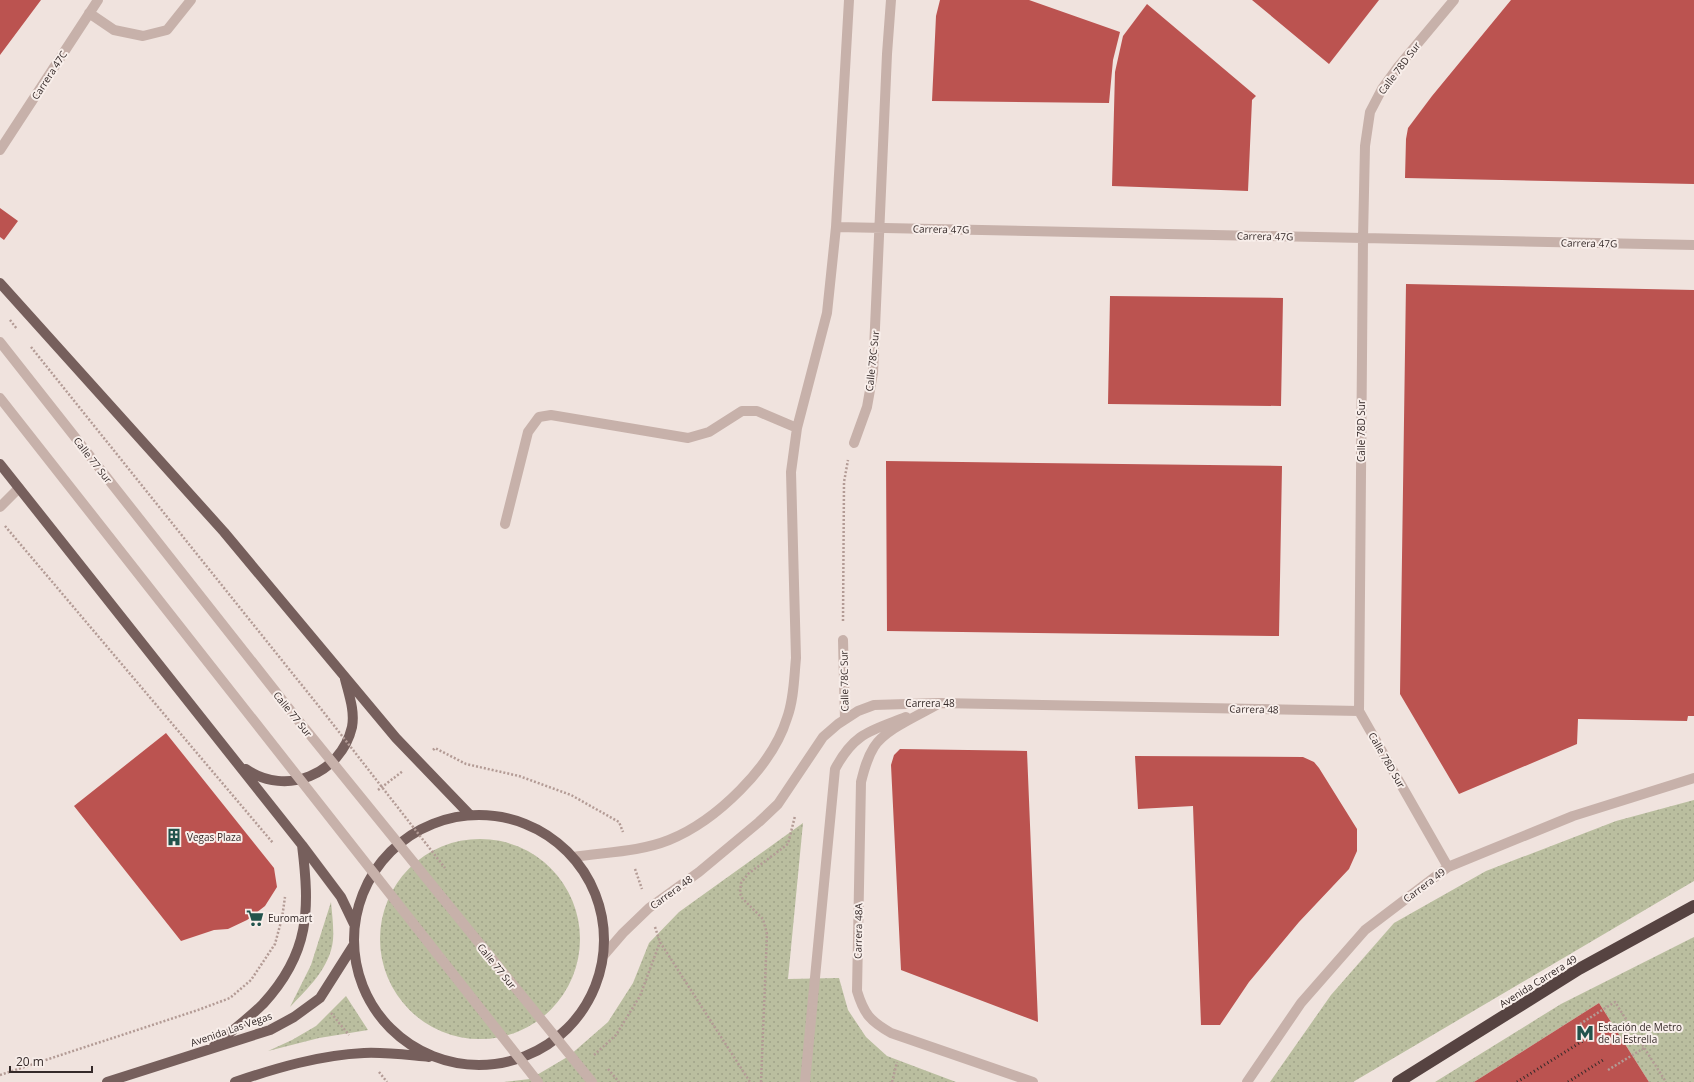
<svg xmlns="http://www.w3.org/2000/svg" width="1694" height="1082" font-family="'Open Sans',sans-serif">
<style>
.grass{fill:url(#grass-dots)}
.building{fill:#bb5350}
.lines{fill:none;stroke-linecap:round;stroke-linejoin:round}
.path{stroke:#b39b95;stroke-width:2.5;stroke-dasharray:2 2;stroke-linecap:butt}
.minor{stroke:#c7b1aa;stroke-width:10}
.major{stroke:#765f5c;stroke-width:10}
.highway{stroke:#564341;stroke-width:12}
.rail{stroke:#352a29;stroke-width:3;stroke-dasharray:1 3;stroke-linecap:butt}
.path-bridge{stroke:#b39b95;stroke-width:2.5;stroke-dasharray:2 2;stroke-linecap:butt}
.minor-bridge{stroke:#c7b1aa;stroke-width:10}
.labels{text-anchor:middle;stroke-width:4;stroke-linejoin:round;paint-order:stroke}
.street-label{font-size:10px;fill:#352a29;stroke:#f8eeea}
.poi-label{font-size:10px;fill:#352a29;stroke:#f8eeea;text-anchor:start}
</style>
<defs>
<pattern id="grass-dots" width="8" height="8" patternUnits="userSpaceOnUse"><rect width="8" height="8" fill="#babe9f"/><path d="M2 2h.1M6 6h.1" fill="none" stroke="#a0a389" stroke-width="1.8" stroke-linecap="round"/></pattern>
</defs>
<rect width="100%" height="100%" fill="#f0e3de"/>
<path class="grass" d="M1694,800V881L1353,1082H1270L1331,995L1394,923L1486,871L1616,821Z
M803,823L788,979L839,978L848,1010L866,1037L887,1056L956,1082H504L530,1079L569,1056L608,1022L633,983L649,943L679,912Z
M380 939a100 100 0 1 1 200 0a100 100 0 1 1-200 0Z
M331,902C332,914 334,928 333,940C330,968 308,988 290,1007L311,965Z
M1694,937V1082H1649L1599,1003L1474,1082H1435L1561,1004Z
M346,996L368,1030L319,1038L268,1051L292,1040L316,1026Z"/>
<path class="building" d="M0,0H41L0,55Z
M940,0H1029L1120,32L1113,60L1109,103L932,101L936,16Z
M1252,0H1379L1329,64Z
M1511,0H1694V184L1405,178L1406,139L1408,128L1432,96Z
M1147,4L1256,96L1252,100L1248,191L1112,186L1115,72L1123,36Z
M0,208L18,221L4,240L0,237Z
M1406,284L1694,290V716H1688L1687,721L1578,719L1577,744L1459,794L1400,694Z
M1110,296L1283,298L1281,406L1108,404Z
M886,461L1282,466L1279,636L887,631Z
M166,733L274,868L277,887L265,906L247,920L228,929L214,930L181,941L74,806Z
M900,749L1027,751L1038,1022L901,970L891,765L894,755Z
M1135,756L1303,757L1314,762L1319,768L1357,829V851L1349,869L1299,922L1249,982L1220,1025H1201L1193,806L1138,809Z
M1599,1003L1649,1082H1474Z"/>
<g class="lines">
<path class="path" d="M5,526L273,843
M843,621L844,482L848,460
M433,750L435,748L466,764L519,776L571,795L619,822L623,832
M378,790L403,771
M635,869L642,889
M655,927L660,942L750,1082
M331,1013L349,1035
M1580,1024L1615,1002L1666,1082
M594,1055L616,1035L640,996L660,942
M1608,1070L1644,1048
M379,1072L387,1082
M0,1075L198,1010L230,998L251,980L275,944L282,918L285,897
M761,1082L767,934L763,919L742,898L740,893L741,883L748,874L788,844L795,816
M892,1082L897,1062"/>
<path class="minor" d="M89,13L114,30L143,36L167,30L191,0
M0,150L98,0
M836,227L1694,245
M854,443L867,407L873,373L887,54L891,0
M0,507L19,488
M505,524L528,432L539,417L551,415L688,438L709,432L742,411H757L797,428
M843,640L845,719
M938,704C920,715 885,729 874,747C867,758 864,770 861,782L857,991C864,1014 870,1021 891,1033L1033,1082
M573,857C605,852 639,852 669,840C716,821 772,767 787,718C794,699 794,678 796,658L791,472L797,428L827,313L836,227L849,0
M1448,867L1359,711L1363,238L1365,146L1370,112L1382,89L1398,67L1454,0
M604,955L623,933L649,908L699,872L759,822L778,804L823,737L838,724L858,711L874,705L939,703L1359,711
M805,1082L835,769C854,733 870,731 906,717
M1247,1082L1301,1003L1365,930L1448,867L1573,816L1694,778"/>
<path class="major" d="M0,283L224,532L396,738L470,815
M0,464L302,845L341,897L354,924
M246,769C286,797 341,774 352,727C355,711 349,695 345,679
M354 940a125 125 0 1 1 250 0a125 125 0 1 1-250 0Z
M214,1046C230,1032 248,1019 263,1004C310,953 310,910 302,845
M107,1082L270,1030L294,1017L320,998L353,946
M235,1082C276,1068 320,1055 364,1053C386,1052 407,1055 429,1057"/>
<path class="highway" d="M1398,1082L1579,969L1694,906"/>
<path class="rail" d="M1517,1082L1589,1037
M1568,1082L1603,1060"/>
<path class="path-bridge" d="M10,320L17,329
M31,347L325,714L445,868
M608,1069L619,1082"/>
<path class="minor-bridge" d="M0,342L298,720L592,1082
M0,398L538,1082"/>
</g>
<defs>
<g id="building-bare" transform="scale(1.38)"><path d="M-4-6H4V6H1V3H-1V6H-4ZM-2.5-4.3h1.7v1.8h-1.7ZM.8-4.3h1.7v1.8H.8ZM-2.5-1h1.7V.8h-1.7ZM.8-1h1.7V.8H.8Z" fill="#22534c" stroke="#f8eeea" stroke-width="2.5" paint-order="stroke"/></g>
<g id="supermarket-bare" transform="scale(1.38)"><path d="M-6-5.5h2.5l.6 2H6L4.5 2H-2.5L-4.4-4H-6ZM-1.5 3.2a1.3 1.3 0 1 0 .1 0ZM3 3.2a1.3 1.3 0 1 0 .1 0Z" fill="#22534c" stroke="#f8eeea" stroke-width="2.5" paint-order="stroke"/></g>
<g id="metro-bare" transform="scale(1.38)"><path d="M-5.5 5V-5H-3L0 0L3-5H5.5V5H3V-.5L0 4L-3-.5V5Z" fill="#22534c" stroke="#f8eeea" stroke-width="2.5" paint-order="stroke"/></g>
</defs>
<g fill-rule="evenodd">
<use href="#building-bare" x="174" y="837"/>
<use href="#supermarket-bare" x="255" y="918"/>
<use href="#metro-bare" x="1585" y="1033"/>
</g>
<g class="labels">
<g class="street-label">
<text transform="translate(1399 68) rotate(-53)" y="4">Calle 78D Sur</text>
<text transform="translate(49 75) rotate(-57)" y="4">Carrera 47C</text>
<text transform="translate(941 229) rotate(1)" y="4">Carrera 47G</text>
<text transform="translate(1265 236) rotate(1)" y="4">Carrera 47G</text>
<text transform="translate(1589 243) rotate(1)" y="4">Carrera 47G</text>
<text transform="translate(872 361) rotate(-84)" y="4">Calle 78C Sur</text>
<text transform="translate(1361 431) rotate(-90)" y="4">Calle 78D Sur</text>
<text transform="translate(93 460) rotate(52)" y="4">Calle 77 Sur</text>
<text transform="translate(844 681) rotate(-91)" y="4">Calle 78C Sur</text>
<text x="930" y="707">Carrera 48</text>
<text transform="translate(1254 709) rotate(1)" y="4">Carrera 48</text>
<text transform="translate(293 714) rotate(51)" y="4">Calle 77 Sur</text>
<text transform="translate(1387 760) rotate(60)" y="4">Calle 78D Sur</text>
<text transform="translate(1424 885) rotate(-37)" y="4">Carrera 49</text>
<text transform="translate(671 892) rotate(-36)" y="4">Carrera 48</text>
<text transform="translate(858 931) rotate(-89)" y="4">Carrera 48A</text>
<text transform="translate(497 966) rotate(51)" y="4">Calle 77 Sur</text>
<text transform="translate(1538 981) rotate(-32)" y="4">Avenida Carrera 49</text>
<text transform="translate(231 1029) rotate(-19)" y="4">Avenida Las Vegas</text>
</g>
<g class="poi-label">
<text x="187" y="841">Vegas Plaza</text>
<text x="268" y="922">Euromart</text>
<text x="1598" y="1031">Estación de Metro<tspan x="1598" dy="12">de la Estrella</tspan></text>
</g>
</g>
<path d="M10 1066v6h82v-6" fill="none" stroke="#352a29" stroke-width="2"/>
<text x="16" y="1066" font-size="12" fill="#352a29" stroke="#f8eeea" stroke-width="3" paint-order="stroke">20 m</text>
</svg>
